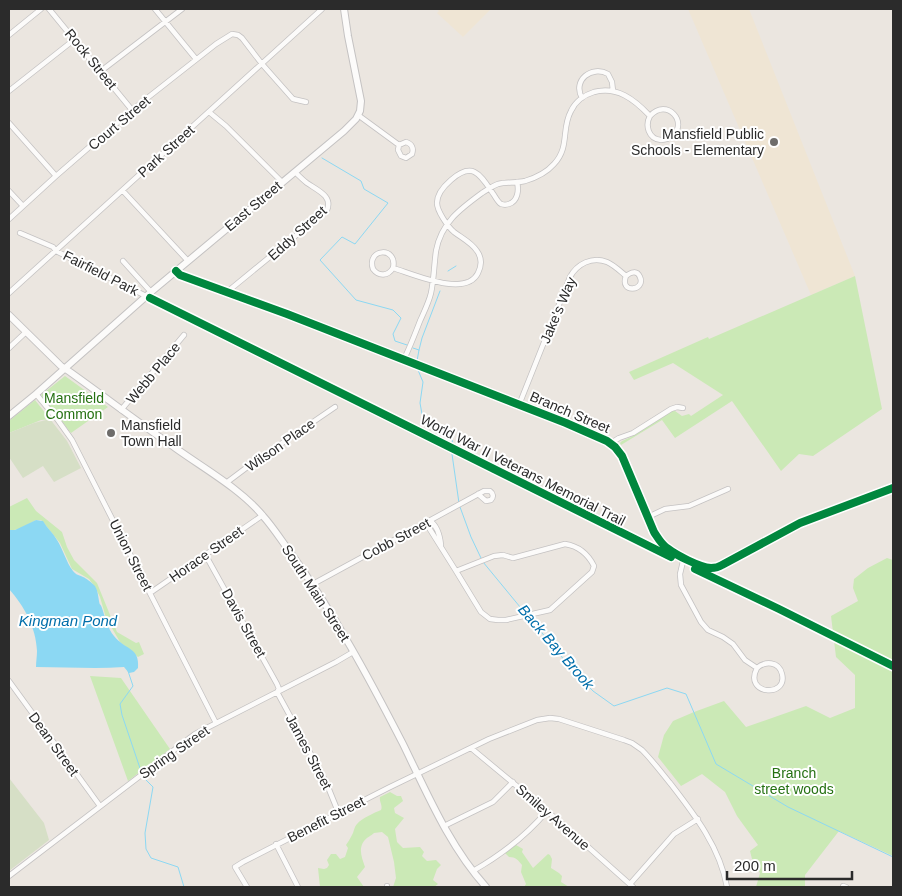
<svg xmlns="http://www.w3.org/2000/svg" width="902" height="896" font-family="Helvetica,sans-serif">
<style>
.education{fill:#efe5d4}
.green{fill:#cbe9b6}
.cemetery{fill:#d6dfc6}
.water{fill:#8cd8f3}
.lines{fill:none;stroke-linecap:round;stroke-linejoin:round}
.stream{stroke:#8cd8f3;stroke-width:1}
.minor-casing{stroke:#c4c2c2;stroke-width:6}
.secondary-casing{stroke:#c4c2c2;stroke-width:8}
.minor{stroke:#fcfbfa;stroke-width:4.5}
.secondary{stroke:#fcfbfa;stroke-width:6}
.cycleway-casing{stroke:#fff;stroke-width:11}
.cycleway{stroke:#00873e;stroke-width:8}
.poi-dot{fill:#6e6c6a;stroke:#fff;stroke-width:2}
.labels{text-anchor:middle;stroke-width:4;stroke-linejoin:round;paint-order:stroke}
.street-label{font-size:14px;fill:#2b2b2b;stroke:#fff}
.poi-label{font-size:14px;fill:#2b2b2b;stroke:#fff;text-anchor:end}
.park-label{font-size:14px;fill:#257112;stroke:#fff}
.water-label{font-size:15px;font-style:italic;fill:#006eaa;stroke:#fff}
</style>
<rect width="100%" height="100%" fill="#ebe6e0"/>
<path class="education" d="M436,9H491L463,37L437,13L439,11Z
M688,9H749L855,276L811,295Z"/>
<path class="green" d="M855,276L882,409L813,456L799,454L781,471L732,401L675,438L662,420L621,445L620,443L622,441L631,437L672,411H675L682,416L689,414L691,416L723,395L673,363L634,380L629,372L708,337L709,339Z
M65,376L108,407L71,433L41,395Z
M35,400L50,419L41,420L9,433V421Z
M27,498L36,511L62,532L67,547L74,560L97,583L117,632L136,643L139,642L144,654L138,657L120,642L106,618L100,597L95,587L89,579L72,569L60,543L43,522L41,520H36L19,529L9,531V507Z
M887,558L893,560V856L839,831L805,875V887H756L760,873L753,863L750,851L758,845L737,816L725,792L702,774L681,786L658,757L664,735L673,721L694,712L724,701L746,727L806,706L830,718L855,708V675L836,657L831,616L858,601L853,588L854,579L868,568Z
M90,676L121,678L170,749L128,781Z
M390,792L397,796H401L403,801L394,808L395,813L404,818L395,829L397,842L403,848L420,847L424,852L422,856L427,861L436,860L441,865L437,869L433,880L438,884L434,887H393L396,878L394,862L388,837L382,832L374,833C371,836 367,837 364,841C358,849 362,858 365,867L357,877L364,887H320L318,868L324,869L327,868L329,865L327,860L331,854H336L340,859L345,857L348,848L346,845C348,842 350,839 352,835C354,832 354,827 357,824C362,818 374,813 381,810C383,805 379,802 380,797Z
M516,845L523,849L522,852L533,868L548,854L550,855L552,859L551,868L559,873L562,876L561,882L569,887H524L526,884L521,872L522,865C518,860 516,857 509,857L505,853L509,849Z"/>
<path class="cemetery" d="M50,419L67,441L81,468L54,482L43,466L23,478L9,457V433L34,423Z
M9,778L44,823L49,840L9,871Z"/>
<path class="water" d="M36,520L43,521C47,528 53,533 57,540C63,549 66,562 73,571C76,575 79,575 83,577C86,578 92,583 95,586C98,591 98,596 99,601C100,607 100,602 102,608C105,617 108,629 114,636C125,650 140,647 138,668L134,672L129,673L124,667C95,669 66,667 36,667C36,662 37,656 37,651C36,627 24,606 9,589V530H15Z"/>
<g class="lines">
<path class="stream" d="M322,158L361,181L364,189L388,203L355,244L342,237L320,260L356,300L393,310L401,318L393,334L395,341L407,345
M448,271L456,266
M413,348L419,350L417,361
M419,350L422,338L440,291
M418,370L423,382L420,403L422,414L432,426L452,440L453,445
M452,454L459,503
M460,507L471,537L481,558
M483,562L525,613
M528,616L575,673L593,691L614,706L667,688L686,694L716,764L788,807L893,857
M128,671L133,686L120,704L122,715L143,777L153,787L145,833L146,849L151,858L178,867L184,887"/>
<g class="minor-casing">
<path id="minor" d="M49,9L132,110
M155,9L196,59
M9,35L41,9
M101,71L182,9
M9,91L75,39
M582,98C572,80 592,65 608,74L612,82L613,91
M209,112L226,126L282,182
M358,115L399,145L398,150L401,156L406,158L412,154C414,148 412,144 406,142L399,145
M9,123L56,176
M9,191L23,206
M123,191L188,261
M9,219L56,176L132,110L216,44L232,34L238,35L242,38L262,64L293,99L306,102
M20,233L53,247L56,251L146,296
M123,261L151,292
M393,268C398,246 366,248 373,269C379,277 388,276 393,268C413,274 466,298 478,273C482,265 482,258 477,251C472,243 462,238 454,232C448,227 437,211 437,203C437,194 444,186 451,180C474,160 481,176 494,195C496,198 498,202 501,204C504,205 506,205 509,204C518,201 519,190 517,182
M176,271L180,275L287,314L566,423L607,441L615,447L622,456L654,532C658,538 661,544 667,548C676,555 699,567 711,568C715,568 719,567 722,565L800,523L893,488
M227,292L327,210C333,196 317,190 307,183C303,180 299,176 295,172
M9,293L322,9
M9,348L26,332
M404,359C410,347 415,334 420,321C424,312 429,302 431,293C434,279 434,265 436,251C441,223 460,209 482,193C487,190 492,186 498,184C507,182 516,183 525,181C535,178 547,172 554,164C570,147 561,129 571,111C575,102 584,95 594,92C617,86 634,99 650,116C645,125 648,139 661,140C665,140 669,139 672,136C689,123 667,97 650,116
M36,394L57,419L72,440L216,723
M519,405L570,277C577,264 592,256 607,262C614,265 620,271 626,276C619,294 646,291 640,277C637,270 631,272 626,276
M121,410L184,335
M611,443L619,438L633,433L671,409L677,407L683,408
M226,483L250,465L335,407
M648,517L665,509L689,506L728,489
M430,521L429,528L456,571L494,556L503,555L513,558L565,544C578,546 588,554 594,566L592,572L550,610L506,620H498L490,619L481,612L456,571
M430,521C438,526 440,536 441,545
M205,554L277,684L279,689L277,692L326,782L339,814
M684,557L680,574L681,585L701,622L708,630L723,637L733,644L745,660L757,668C743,695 788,698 782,674C779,661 765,661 757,668
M313,584L484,491H490C493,493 494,497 491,500L486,501L478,494
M150,593L263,515
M9,681L100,806
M471,748L560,822L633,887
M444,826L493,802L513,782
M276,844L298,887
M473,871C501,855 526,836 547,811
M9,876L195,734L336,662L353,652
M630,884L674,834L698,819
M387,886V887
M843,886L846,887
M247,887L235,867L243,862L388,788L489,739L537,720L550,718L559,719L624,740L632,743L642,750C652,760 661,772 670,783C694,814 720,847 727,887"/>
</g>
<g class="secondary-casing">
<path id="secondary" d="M9,315L61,366L70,372C105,397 139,423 174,447C203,468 241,489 263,516C273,527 281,540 290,552C334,613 369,678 403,744C427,793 449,846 486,887
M9,416L36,394L151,292L344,131L356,119L360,111L361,101L348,36L344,9"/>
</g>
<use href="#minor" class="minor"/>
<use href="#secondary" class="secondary"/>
<g class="cycleway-casing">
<path id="cycleway" d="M176,271L180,275L287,314L566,423L607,441L615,447L622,456L654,532C658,538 661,544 667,548C676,555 699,567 711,568C715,568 719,567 722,565L800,523L893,488
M150,298L671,557
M695,569L779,609L893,666"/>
</g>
<use href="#cycleway" class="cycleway"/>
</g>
<g class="poi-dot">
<circle cx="774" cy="142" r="5"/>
<circle cx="111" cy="433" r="5"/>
</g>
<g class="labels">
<g class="street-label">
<text transform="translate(91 59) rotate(51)" y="5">Rock Street</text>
<text transform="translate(119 123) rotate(-40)" y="5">Court Street</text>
<text transform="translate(166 151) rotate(-42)" y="5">Park Street</text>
<text transform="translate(253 206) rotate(-40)" y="5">East Street</text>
<text transform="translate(297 233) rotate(-42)" y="5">Eddy Street</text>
<text transform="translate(101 273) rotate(27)" y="5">Fairfield Park</text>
<text transform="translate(558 310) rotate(-67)" y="5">Jake's Way</text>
<text transform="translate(153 373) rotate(-50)" y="5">Webb Place</text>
<text transform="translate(570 412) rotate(23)" y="5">Branch Street</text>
<text transform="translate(280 445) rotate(-35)" y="5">Wilson Place</text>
<text transform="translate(523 470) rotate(27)" y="5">World War II Veterans Memorial Trail</text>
<text transform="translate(396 539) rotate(-28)" y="5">Cobb Street</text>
<text transform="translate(206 554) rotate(-35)" y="5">Horace Street</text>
<text transform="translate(131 555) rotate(63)" y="5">Union Street</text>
<text transform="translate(316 593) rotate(57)" y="5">South Main Street</text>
<text transform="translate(244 623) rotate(61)" y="5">Davis Street</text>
<text transform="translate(54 744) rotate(54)" y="5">Dean Street</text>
<text transform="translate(174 752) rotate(-35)" y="5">Spring Street</text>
<text transform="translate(309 752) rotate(62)" y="5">James Street</text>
<text transform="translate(553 817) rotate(41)" y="5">Smiley Avenue</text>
<text transform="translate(326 819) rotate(-27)" y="5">Benefit Street</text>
</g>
<g class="poi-label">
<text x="764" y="139">Mansfield Public<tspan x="764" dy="16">Schools - Elementary</tspan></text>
<text x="121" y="430" text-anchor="start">Mansfield<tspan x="121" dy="16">Town Hall</tspan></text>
</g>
<g class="park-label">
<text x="74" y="403">Mansfield<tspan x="74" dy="16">Common</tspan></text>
<text x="794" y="778">Branch<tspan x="794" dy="16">street woods</tspan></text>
</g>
<g class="water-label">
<text x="68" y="626">Kingman Pond</text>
<text transform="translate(556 647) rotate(49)" y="5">Back Bay Brook</text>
</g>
</g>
<rect width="902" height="896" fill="none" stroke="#2b2b2b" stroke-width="20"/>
<path d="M727 871v8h125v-8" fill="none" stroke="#2b2b2b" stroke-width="2.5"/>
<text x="734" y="871" font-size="15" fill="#2b2b2b" stroke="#ffffff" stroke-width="4" paint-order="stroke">200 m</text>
</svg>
